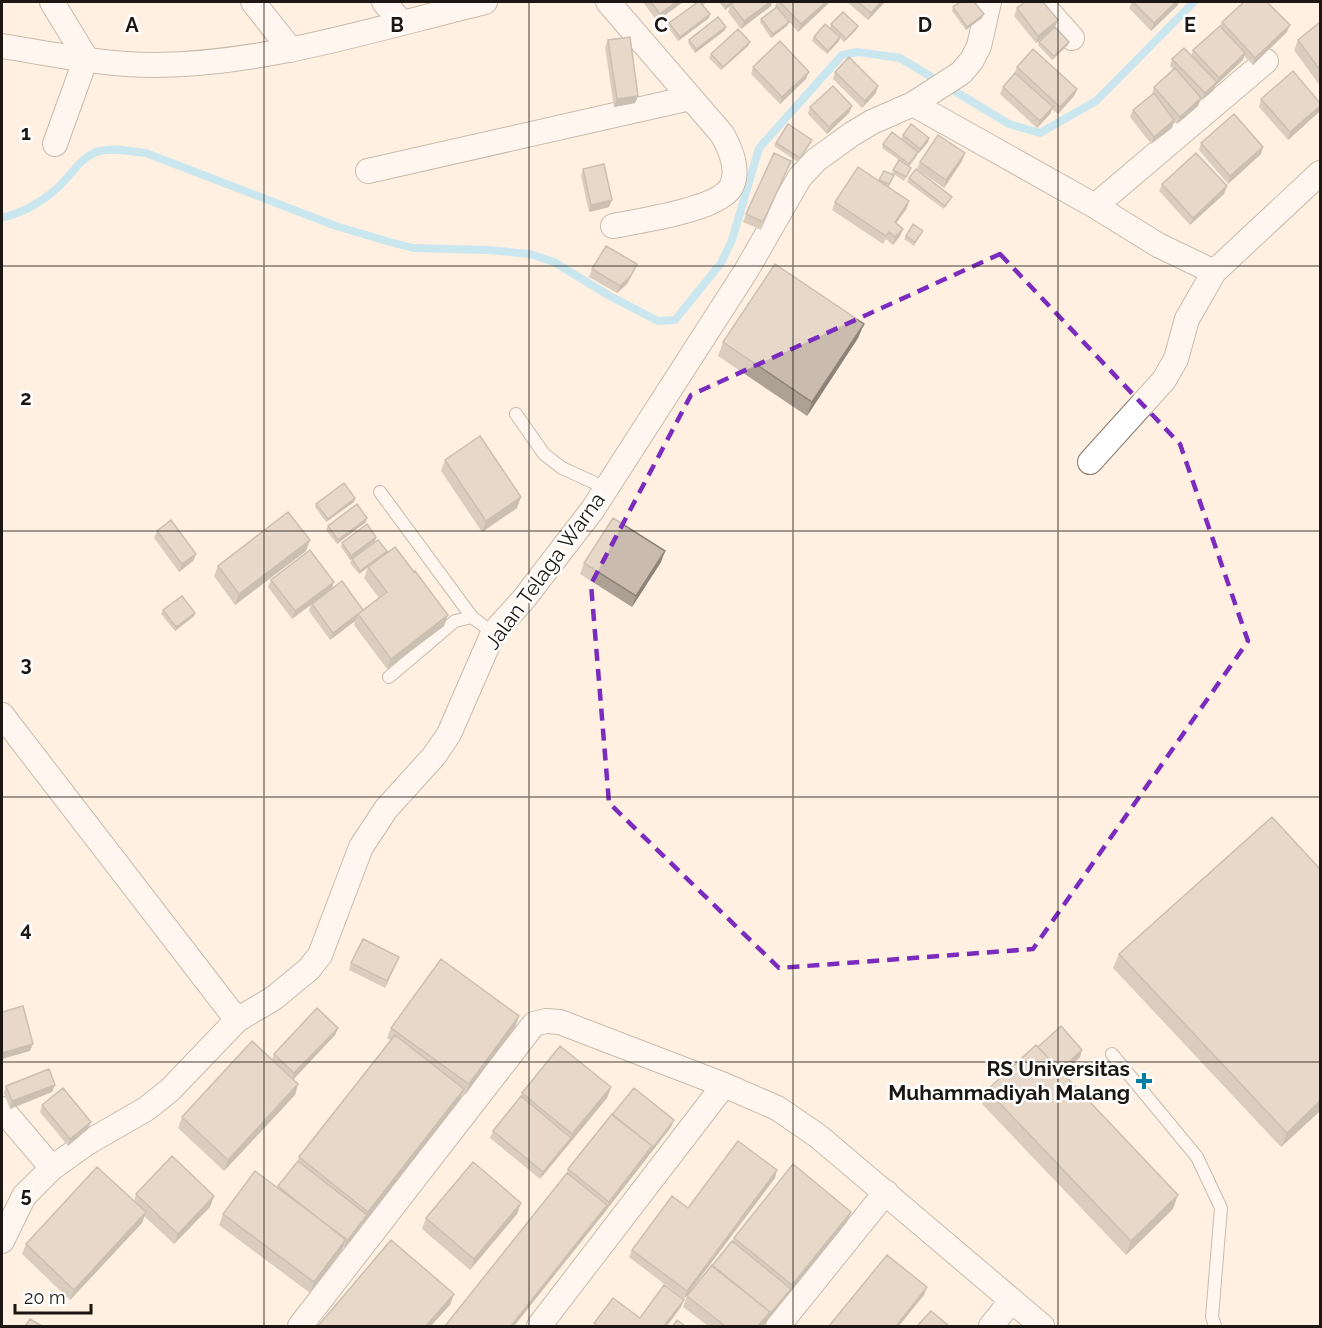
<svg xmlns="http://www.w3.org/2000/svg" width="1322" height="1328" font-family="Raleway,sans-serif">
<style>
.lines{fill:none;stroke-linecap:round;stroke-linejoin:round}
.stream{stroke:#8bdafd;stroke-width:8}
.service-casing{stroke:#86796c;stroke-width:14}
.minor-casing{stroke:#86796c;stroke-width:26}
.service{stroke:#fff;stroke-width:12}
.minor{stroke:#fff;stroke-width:24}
.wall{fill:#ada195}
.shaded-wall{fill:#8d8379}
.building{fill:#c9bbad;stroke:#8d8379;stroke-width:1.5}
.marked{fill:none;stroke:#7b2cbf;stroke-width:4.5;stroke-dasharray:12 8;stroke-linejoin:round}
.grid{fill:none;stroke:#1c1712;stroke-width:1.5;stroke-opacity:0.55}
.poi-dot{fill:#007ea4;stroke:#fff;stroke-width:2}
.labels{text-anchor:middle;stroke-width:5;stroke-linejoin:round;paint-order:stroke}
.street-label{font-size:21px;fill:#1c1712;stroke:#fff}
.poi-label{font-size:21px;font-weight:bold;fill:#1c1712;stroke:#fff;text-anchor:end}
.grid-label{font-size:20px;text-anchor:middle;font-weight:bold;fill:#1c1712;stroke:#fff;stroke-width:5;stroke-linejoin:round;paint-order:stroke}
</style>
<rect width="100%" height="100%" fill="#fff0e1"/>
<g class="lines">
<path class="stream" d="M2,218C21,213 39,204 55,190C69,179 81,155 100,151C114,147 132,152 146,153L336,226L390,242L413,248L488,250L530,254L554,262L608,295L658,321L675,320L721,263L732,240L759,148L842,55L858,52L900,58L1009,124L1040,133L1096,101L1194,2"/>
<g class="service-casing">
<path id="service" d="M516,414L544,454L562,468L606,488
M380,492L472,617
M389,677L455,621L472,617L493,633
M1112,1054L1197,1157L1221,1208L1212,1317L1215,1326"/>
</g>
<g class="minor-casing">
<path id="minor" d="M52,2L86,58L55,144
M253,2L291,50
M384,2L402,23
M608,2L722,134C730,148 740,170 731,187C718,210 639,221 613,226
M1040,2L1072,38
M2,46C52,54 104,65 155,65C268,64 377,28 485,2
M913,104L1095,206L1158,245L1214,272
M368,171L690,98
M1095,206L1266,61
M1090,462L1164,380L1176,359L1187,319L1214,272L1320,173
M2,715L237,1020
M2,1109L52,1168
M2,1241L24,1196L52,1168L87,1143L146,1109L170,1090L237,1020L274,998L309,969L320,955L361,847L386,809L434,756L449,734L493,633L523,600L593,509L746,271L800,177L816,160L852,134L872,122L913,104L961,73L972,60L979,46L989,2
M300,1326L534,1024L546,1021L560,1022L724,1085L777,1108L818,1136L1042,1326
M539,1326L724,1085
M778,1326L886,1192
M991,1326L1012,1300"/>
</g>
<use href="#service" class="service"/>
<use href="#minor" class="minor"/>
</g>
<path class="wall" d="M643,2H683L657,21Z
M698,2H707L703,5L710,14L709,18L678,41L668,27L669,23Z
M719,2H772L771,6L741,29L728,12L731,5L725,10Z
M777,2H830L798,32L785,17L787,26L771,38L760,22L761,19L776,8L775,6Z
M847,2H885L868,20Z
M1132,2H1179L1178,5L1151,31L1129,8Z
M953,7L982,18L966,30L952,11Z
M1017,8L1055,27L1069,42L1068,45L1052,60L1038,45L1039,42L1052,30L1036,43L1014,16Z
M1222,22L1287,32L1253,65L1244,56L1243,60L1216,85V84L1214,90L1202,100L1201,99L1198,106L1177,124L1174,121L1172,128L1151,144L1130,117L1133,110L1152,95L1154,87L1174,70L1170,66L1172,59L1191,56L1193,50L1220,27Z
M1320,22V86L1294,50L1298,40Z
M831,24L856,30L844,42L840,38L839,41L827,54L812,41L814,37L830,28Z
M724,31L695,53L688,43L689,40Z
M608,40L638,96L635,103L614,107L605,47Z
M750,42L748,46L721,70L709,58L711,54Z
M753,67L806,79L780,104L751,74Z
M1017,67L1077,89L1074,96L1058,114L1052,109L1050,114L1037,128L1000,94L1003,87L1014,74Z
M835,72L876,93L862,108L833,79Z
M1261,99L1319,112L1288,140L1259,107Z
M852,106L849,113L827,134L808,114L810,107Z
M903,135L929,138L928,142L919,153L918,152L917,156L909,167L911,168L904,181L892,173L899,160L882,148L883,144L901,139Z
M776,143H811L798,162L774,146Z
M1201,143L1263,147L1261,154L1228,184L1199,150Z
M962,161L944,188L917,169L920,162Z
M788,168L761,230L743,222L746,214Z
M583,169L609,207L589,212L581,176Z
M894,175L889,187L907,208L896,223L903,229L900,236L893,245L886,239L883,244L832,210L835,202L879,180Z
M909,178L950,200L944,209L907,182Z
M1162,184L1227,186L1224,194L1190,225L1159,191Z
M923,231L914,246L904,239L906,236Z
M592,269L634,271L627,284L617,293L589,277Z
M858,338L807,416L718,356L723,342Z
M445,460L517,508L482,532L441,471Z
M355,498L354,502L326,522L315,507L316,504Z
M366,522L337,544L326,530L328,526Z
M157,531L196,554L193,561L179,572L154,538Z
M376,537L375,541L350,560L341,547L342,543Z
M306,551L235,605L214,576L218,566Z
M385,554L444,626L387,669L354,625L355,621L330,640L309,611L311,604L292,619L268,587L271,580L334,582L331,589L363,610L379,598L364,578L368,567L359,574L350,563L352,559Z
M661,562L632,607L580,574L584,563Z
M163,610L195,613L194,616L175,631L161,614Z
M1119,954L1320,1111L1281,1147L1113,968Z
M351,963L396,964L385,988L349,970Z
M519,1016L515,1027L465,1095L462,1093L460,1100L344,1248L343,1247L342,1250L310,1293L219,1225L223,1214L277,1188L298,1161L299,1157L390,1040L387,1038L391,1028Z
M338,1028L335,1035L293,1079L298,1084L295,1095L224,1171L178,1128L182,1117L272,1059L274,1054Z
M1038,1047L1082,1050L1080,1057L1063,1073L1173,1209L1126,1255L982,1104L987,1090Z
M55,1085L52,1092L10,1109L4,1093L6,1086Z
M611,1087L607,1098L540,1179L490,1138L493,1131L521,1096L522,1093Z
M42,1105L88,1129L68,1146L40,1112Z
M671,1127L514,1326L568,1169Z
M775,1178L684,1299L629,1257L632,1250L688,1208Z
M136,1194L210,1207L174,1244L144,1216L142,1223L70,1300L22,1254L26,1244L134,1201Z
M521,1203L517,1214L470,1270L422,1229L426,1218Z
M847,1222L763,1326H708L683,1307L687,1296L732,1241L734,1238Z"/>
<path class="shaded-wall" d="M676,2H683L657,21L660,14Z
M732,2H736L725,10L726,6Z
M770,2H772L771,6L741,29L744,21Z
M826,2H830L798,32L801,24Z
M881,2H885L868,20L871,13Z
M1176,2H1179L1178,5L1151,31L1154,23Z
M710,14L709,18L678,41L680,37Z
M984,14L982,18L966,30L967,27Z
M1058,20L1055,27L1036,43L1038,36Z
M789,22L787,26L771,38L773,34Z
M1290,25L1287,32L1253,65L1255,58Z
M858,26L856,30L844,42L846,39Z
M726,27L724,31L695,53L696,49Z
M840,37L839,41L827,54L828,51Z
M750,42L748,46L721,70L723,67Z
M1069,42L1068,45L1052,60L1054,56Z
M1245,53L1243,60L1216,85L1219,78Z
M809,72L806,79L780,104L782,97Z
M1217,82L1214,90L1202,100L1205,93Z
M878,86L876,93L862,108L865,101Z
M1077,89L1074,96L1058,114L1060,107Z
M638,96L635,103L614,107L617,99Z
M1201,98L1198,106L1177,124L1180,117Z
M852,106L849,113L827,134L829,127Z
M1320,106L1319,112L1288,140L1290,132Z
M1053,107L1050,114L1037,128L1040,121Z
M1174,120L1172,128L1151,144L1154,137Z
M929,138L928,142L919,153L920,149Z
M1263,147L1261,154L1228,184L1230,176Z
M965,153L962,161L944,188L946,180Z
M1227,186L1224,194L1190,225L1193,218Z
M612,200L609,207L589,212L591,205Z
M909,201L907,208L892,229L895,222Z
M903,229L900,236L893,245L895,237Z
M637,264L634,271L627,284L617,293L620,286Z
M864,324L858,338L807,416L812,402Z
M521,497L517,508L482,532L486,521Z
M355,498L354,502L326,522L328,519Z
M367,518L366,522L337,544L338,540Z
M376,537L375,541L350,560L351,556Z
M310,540L306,551L235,605L239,594Z
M387,551L385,555L359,574L360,571Z
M665,551L661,562L632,607L636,596Z
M196,554L193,561L179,572L182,564Z
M334,582L331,590L292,619L295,611Z
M363,610L358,614L355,621L330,640L333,633Z
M195,613L194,616L175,631L176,627Z
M448,615L444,626L387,669L391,659Z
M399,957L396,964L385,988L387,981Z
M519,1016L515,1027L465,1095L469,1084Z
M338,1028L335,1035L292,1081L294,1073Z
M33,1044L30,1051L2,1059V1053Z
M1082,1050L1080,1057L1052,1083L1055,1075Z
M298,1084L295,1095L224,1171L228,1160Z
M55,1085L52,1092L10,1109L12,1101Z
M611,1087L607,1098L540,1179L543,1172Z
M464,1089L460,1100L344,1248L347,1241L367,1215L368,1212Z
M1320,1101V1111L1281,1147L1287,1133Z
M674,1120L671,1127L605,1212L514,1326H511L607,1205L609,1202L652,1146Z
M91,1122L88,1129L68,1146L70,1139Z
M777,1170L775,1178L684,1299L687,1291Z
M1178,1195L1173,1209L1126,1255L1131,1241Z
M214,1196L210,1207L174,1244L178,1234Z
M521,1203L517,1214L470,1270L474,1259Z
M146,1212L142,1223L70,1300L74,1290Z
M851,1212L847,1222L763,1326H758L791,1289L792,1285Z
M346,1239L342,1250L310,1293L314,1282Z
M927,1287L924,1295L899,1326H896Z
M454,1294L450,1305L431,1326H426Z
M684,1300L681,1307L667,1326H664Z"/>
<path class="building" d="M651,2H676L660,14Z
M698,2H700L710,14L680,37L669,23Z
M723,2H732L726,6Z
M735,2H770L744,21L731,4Z
M780,2H826L801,24Z
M858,2H881L871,13Z
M960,2H974L984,14L967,27L953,7Z
M1025,2H1043L1058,20L1038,36L1017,8Z
M1133,2H1176L1154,23Z
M1244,2H1267L1290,25L1255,58L1222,22Z
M777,7L789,22L773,34L761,19Z
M843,12L858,26L846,39L831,24Z
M718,17L726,27L696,49L689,40Z
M1320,22V70L1298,40Z
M825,24L840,37L828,51L814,37Z
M1220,26L1245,53L1219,78L1193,50Z
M1055,27L1069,42L1054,56L1039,42Z
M738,29L750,42L723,67L711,54Z
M630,37L638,96L617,99L608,40Z
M780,41L809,72L782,97L753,67Z
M1184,48L1217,82L1205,93L1172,59Z
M1033,49L1077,89L1060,107L1017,67Z
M849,57L878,86L865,101L835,72Z
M1175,68L1201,98L1180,117L1154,87Z
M1293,71L1320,103V106L1290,132L1261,99Z
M1015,73L1053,107L1040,121L1003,87Z
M833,86L852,106L829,127L810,107Z
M1154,93L1174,120L1154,137L1133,110Z
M1234,114L1263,147L1230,176L1201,143Z
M788,124L812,140L800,158L776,143Z
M911,124L929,138L920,149L903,135Z
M892,132L918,152L909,164L883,144Z
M938,135L965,153L946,180L920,162Z
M774,153L791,161L763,222L746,214Z
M1196,153L1227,186L1193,218L1162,184Z
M899,160L911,168L906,177L893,170Z
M604,164L612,200L591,205L583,169Z
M858,167L909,201L895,222L903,229L895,237L889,232L886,236L835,202Z
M916,169L952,197L945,206L909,178Z
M884,171L894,175L889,184L879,180Z
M913,224L923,231L915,242L906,236Z
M606,246L637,264L630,277L620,286L592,269Z
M775,264L864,324L812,402L723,342Z
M480,436L521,497L486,521L445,460Z
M344,483L355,498L328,519L316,504Z
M357,504L367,518L338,540L328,526Z
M288,512L310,540L239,594L218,566Z
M613,518L665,551L636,596L584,563Z
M171,520L196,554L182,564L157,531Z
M367,524L376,537L351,556L342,543Z
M378,540L387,551L360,571L352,559Z
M395,547L414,572L415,571L448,615L391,659L358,614L387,592L368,567Z
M310,550L334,582L295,611L271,580Z
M342,581L363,610L333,633L312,604Z
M182,596L195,613L176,627L163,610Z
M1272,817L1320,869V1101L1287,1133L1119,954Z
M363,939L399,957L387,981L351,963Z
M441,959L519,1016L469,1084L391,1028Z
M23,1006L33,1044L2,1053V1012Z
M317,1008L338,1028L294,1073L274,1054Z
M1061,1026L1082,1050L1060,1070L1038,1047Z
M395,1035L464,1089L368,1212L299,1157Z
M252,1041L298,1084L228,1160L182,1117Z
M1036,1045L1178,1195L1131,1241L987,1090Z
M560,1046L611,1087L572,1134L522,1093Z
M49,1069L55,1085L12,1101L6,1086Z
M63,1088L91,1122L70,1139L42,1105Z
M634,1088L674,1120L651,1150L652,1146L612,1115Z
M521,1096L571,1138L543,1172L493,1131Z
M612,1114L652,1146L609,1202L568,1169Z
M738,1141L777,1170L687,1291L632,1250L672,1196L688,1208Z
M172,1156L214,1196L178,1234L136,1194Z
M298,1161L367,1215L347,1241L278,1186Z
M473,1162L521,1203L474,1259L426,1218Z
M793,1164L851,1212L792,1285L734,1238Z
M97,1167L146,1212L74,1290L26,1244Z
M255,1171L346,1239L314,1282L223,1214Z
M567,1173L607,1205L511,1326H445Z
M391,1240L454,1294L426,1326H318Z
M732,1241L791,1289L768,1316L770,1312L712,1266Z
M887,1255L927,1287L896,1326H829Z
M712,1265L770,1312L758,1326H725L687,1296Z
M664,1285L684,1300L664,1326H598L594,1323L613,1298L640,1318Z
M931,1311L949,1326H917Z
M30,1319L42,1326H25Z
M677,1320L685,1326H673Z"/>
<path d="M0 0H1322V1328H0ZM1000,254L1180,444L1248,641L1033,949L779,968L609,803L591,584L691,395Z" fill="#fff0e1" fill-opacity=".55" fill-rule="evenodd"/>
<path class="marked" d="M1000,254L1180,444L1248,641L1033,949L779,968L609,803L591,584L691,395Z"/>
<path class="grid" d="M264,2V1326M529,2V1326M793,2V1326M1058,2V1326M2,266H1320M2,531H1320M2,797H1320M2,1062H1320"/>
<path class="poi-dot" d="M1141 1072h6v6h6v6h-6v6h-6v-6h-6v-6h6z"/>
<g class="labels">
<g class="street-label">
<text transform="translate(545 571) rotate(-54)" y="7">Jalan Telaga Warna</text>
</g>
<g class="poi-label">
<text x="1130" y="1076">RS Universitas<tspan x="1130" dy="24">Muhammadiyah Malang</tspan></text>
</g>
</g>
<g class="grid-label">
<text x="132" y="32">A</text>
<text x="397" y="32">B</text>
<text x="661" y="32">C</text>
<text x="925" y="32">D</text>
<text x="1190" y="32">E</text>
<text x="26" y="140">1</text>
<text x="26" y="405">2</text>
<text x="26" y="671">3</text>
<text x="26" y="936">4</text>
<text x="26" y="1202">5</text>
</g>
<rect width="1322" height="1328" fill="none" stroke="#1c1712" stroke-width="6"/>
<path d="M15 1304v9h76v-9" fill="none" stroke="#1c1712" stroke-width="3"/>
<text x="24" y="1304" font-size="18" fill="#1c1712" stroke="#ffffff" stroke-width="4.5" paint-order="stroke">20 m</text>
</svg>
